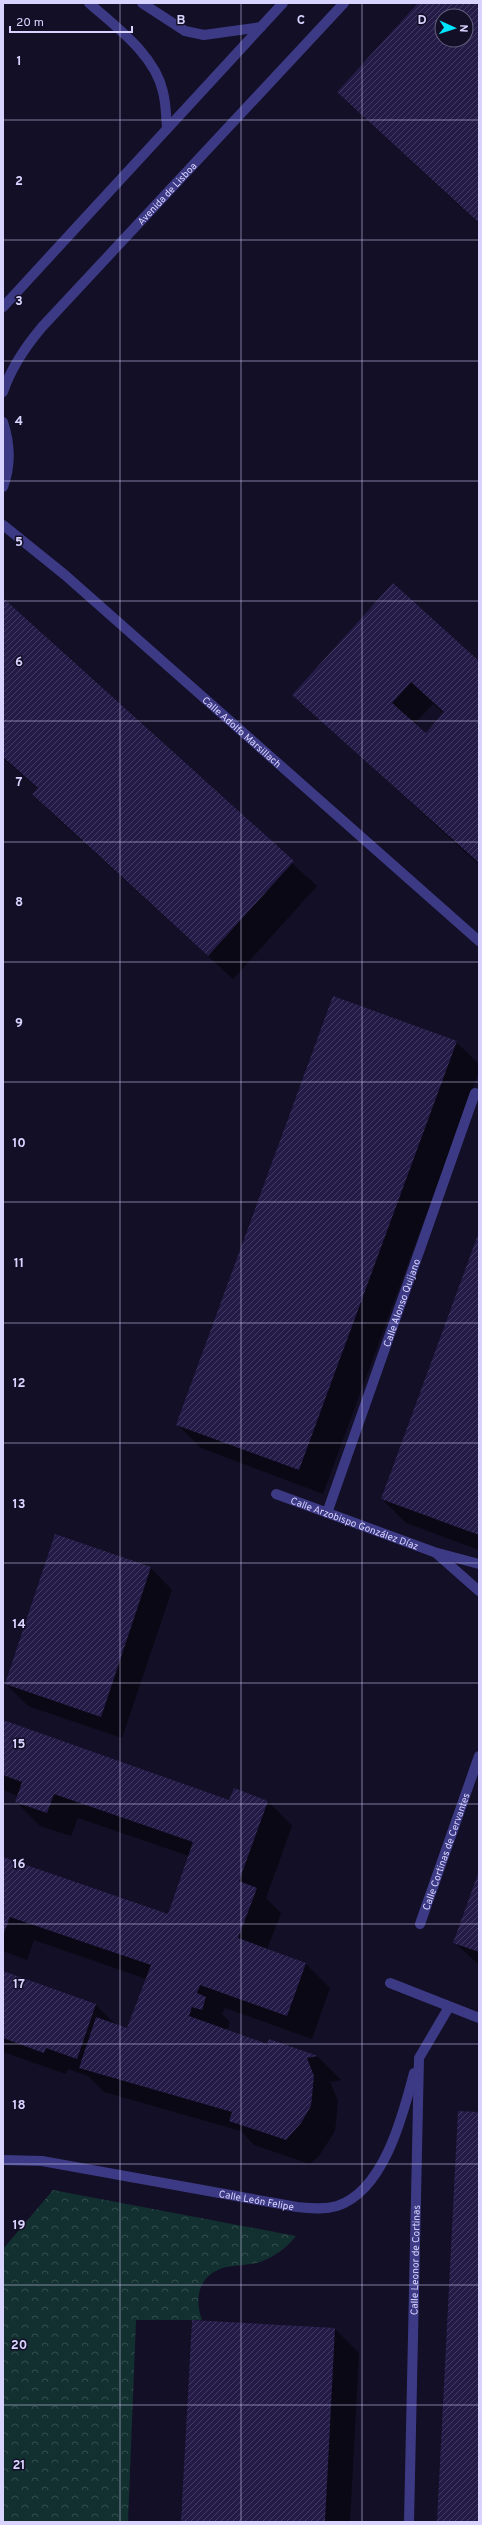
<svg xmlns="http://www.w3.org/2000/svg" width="482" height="2525" font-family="Overpass,sans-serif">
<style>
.park{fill:url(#park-crowns)}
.shadow{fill:#0007;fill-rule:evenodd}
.building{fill:url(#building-hatch);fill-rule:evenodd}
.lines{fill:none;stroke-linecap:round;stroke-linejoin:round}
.minor{stroke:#3d3a85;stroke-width:10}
.grid{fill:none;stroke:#d9d4ff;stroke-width:1;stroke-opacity:0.55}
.labels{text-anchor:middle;stroke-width:3;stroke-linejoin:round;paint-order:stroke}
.street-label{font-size:10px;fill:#d9d4ff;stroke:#130f26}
.grid-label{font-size:13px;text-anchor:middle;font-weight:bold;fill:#d9d4ff;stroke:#130f26;stroke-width:3;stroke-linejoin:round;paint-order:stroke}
</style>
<defs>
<pattern id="park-crowns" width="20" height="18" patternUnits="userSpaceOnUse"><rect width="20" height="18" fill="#12302f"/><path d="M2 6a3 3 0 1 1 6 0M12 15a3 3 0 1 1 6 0" fill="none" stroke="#344d4e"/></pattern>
<pattern id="building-hatch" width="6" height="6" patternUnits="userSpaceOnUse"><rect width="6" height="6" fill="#241b47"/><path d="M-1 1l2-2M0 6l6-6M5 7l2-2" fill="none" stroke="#433b63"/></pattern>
</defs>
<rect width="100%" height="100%" fill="#130f26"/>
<path class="park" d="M53,2190L296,2236C288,2246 277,2255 265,2260C250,2267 234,2264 220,2269C197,2278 195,2301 202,2320H136L128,2522H3V2249Z"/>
<path class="shadow" d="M420,3H479V224L338,92ZM442,16H466V40H442Z
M3,599L317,886L233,979L57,818L33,794L38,789L3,758Z
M479,663V865L294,695ZM433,704L445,714L427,734L415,723Z
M456,1042L479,1064V1071L323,1494L201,1448L177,1424Z
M479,1234V1550L406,1523L382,1499Z
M151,1568L172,1590L122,1738L28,1706L6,1684Z
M3,1721L230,1801H268L292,1826L266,1898L281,1913L267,1949L306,1964L330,1988L312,2039L225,2008L222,2014L230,2022L227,2030L268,2045L269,2040L318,2057L341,2080L330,2082L338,2101L335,2131L319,2156L310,2164L254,2145L241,2131L104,2092L88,2076L68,2069L66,2074L3,2052V1972L96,2005L117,2026L128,2029L146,1979L34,1940L27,1960L3,1951V1858L169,1915L189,1856L78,1818L71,1836L40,1826L16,1802L18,1796L3,1790Z
M479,1873V1965L454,1942Z
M192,2321L335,2329L359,2353L350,2522H182Z"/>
<path class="building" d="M418,3H479V223L337,92ZM442,16H466V40H442Z
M393,583L479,661V863L292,695ZM411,682L444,712L426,733L392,703Z
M3,598L294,861L208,956L32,794L38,788L3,757Z
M333,996L457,1041L299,1470L176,1425Z
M479,1232V1535L381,1499Z
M55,1534L151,1567L101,1717L5,1684Z
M3,1720L229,1800L234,1788L268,1801L239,1881L257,1888L238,1938L306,1963L287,2016L200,1985L197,1993L206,1997L202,2010L192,2007L189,2016L267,2044L269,2039L318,2056L307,2058L314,2076L311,2106L301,2123L286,2140L229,2121L232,2112L79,2068L96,2017L127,2028L151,1965L10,1917L3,1936V1857L168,1914L193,1842L54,1794L47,1813L15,1802L22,1782L3,1775Z
M479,1871V1952L453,1943Z
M3,1971L96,2004L77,2059L46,2048L44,2053L3,2038Z
M458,2111L479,2112V2522H437Z
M192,2320L335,2328L325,2522H181Z"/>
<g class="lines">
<g class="minor">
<path d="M89,3C116,27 155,55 163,92C166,103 166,116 167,128"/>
<path d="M142,3L185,31L204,35L261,27"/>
<path d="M3,307L283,3"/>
<path id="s1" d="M3,392C11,368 26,346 42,327L344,3"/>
<path d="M3,422C10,443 11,466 3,487"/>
<path id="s2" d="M3,525L65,575L479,941"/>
<path id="s3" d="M276,1494L434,1552L479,1564"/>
<path id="s4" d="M327,1513L475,1093"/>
<path d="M436,1553L479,1591"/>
<path id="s5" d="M420,1924L479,1756"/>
<path d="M390,1983L479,2018"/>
<path id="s6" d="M3,2160L42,2161L297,2207C310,2208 324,2210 337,2206C384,2191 403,2115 414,2073"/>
<path id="s7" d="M409,2522L419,2058L449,2007"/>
</g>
</g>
<path class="grid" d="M120,3V2522M241,3V2522M362,3V2522M3,120H479M3,240H479M3,361H479M3,481H479M3,601H479M3,721H479M3,842H479M3,962H479M3,1082H479M3,1202H479M3,1323H479M3,1443H479M3,1563H479M3,1683H479M3,1804H479M3,1924H479M3,2044H479M3,2164H479M3,2285H479M3,2405H479"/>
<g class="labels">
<g class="street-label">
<text dy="4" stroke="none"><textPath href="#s1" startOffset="259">Avenida de Lisboa</textPath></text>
<text dy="4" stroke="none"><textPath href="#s2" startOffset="316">Calle Adolfo Marsillach</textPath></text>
<text dy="4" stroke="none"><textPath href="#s4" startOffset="223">Calle Alonso Quijano</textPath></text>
<text dy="4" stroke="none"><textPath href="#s3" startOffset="84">Calle Arzobispo González Díaz</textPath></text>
<text dy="4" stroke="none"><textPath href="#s5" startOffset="77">Calle Cortinas de Cervantes</textPath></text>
<text dy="4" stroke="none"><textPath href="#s6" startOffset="257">Calle León Felipe</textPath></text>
<text dy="4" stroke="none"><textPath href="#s7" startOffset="262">Calle Leonor de Cortinas</textPath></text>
</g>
</g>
<g class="grid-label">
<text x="181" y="24">B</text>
<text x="301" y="24">C</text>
<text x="422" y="24">D</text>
<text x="19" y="65">1</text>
<text x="19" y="185">2</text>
<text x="19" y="305">3</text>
<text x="19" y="425">4</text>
<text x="19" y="546">5</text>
<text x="19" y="666">6</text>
<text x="19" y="786">7</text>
<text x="19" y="906">8</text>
<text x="19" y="1027">9</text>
<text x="19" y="1147">10</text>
<text x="19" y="1267">11</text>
<text x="19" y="1387">12</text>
<text x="19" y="1508">13</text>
<text x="19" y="1628">14</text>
<text x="19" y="1748">15</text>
<text x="19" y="1868">16</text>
<text x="19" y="1988">17</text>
<text x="19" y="2109">18</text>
<text x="19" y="2229">19</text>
<text x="19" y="2349">20</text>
<text x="19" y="2469">21</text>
</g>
<rect width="482" height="2525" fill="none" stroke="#d9d4ff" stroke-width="8"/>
<g transform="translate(454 28) rotate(93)"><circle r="19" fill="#130f26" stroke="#625e7d"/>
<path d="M0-3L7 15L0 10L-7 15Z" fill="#00e5ff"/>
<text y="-6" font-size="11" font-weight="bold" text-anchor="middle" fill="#d9d4ff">N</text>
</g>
<path d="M10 26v6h122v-6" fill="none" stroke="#d9d4ff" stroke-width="2"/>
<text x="16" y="26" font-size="12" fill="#d9d4ff" stroke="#130f26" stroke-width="3" paint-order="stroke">20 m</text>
</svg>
